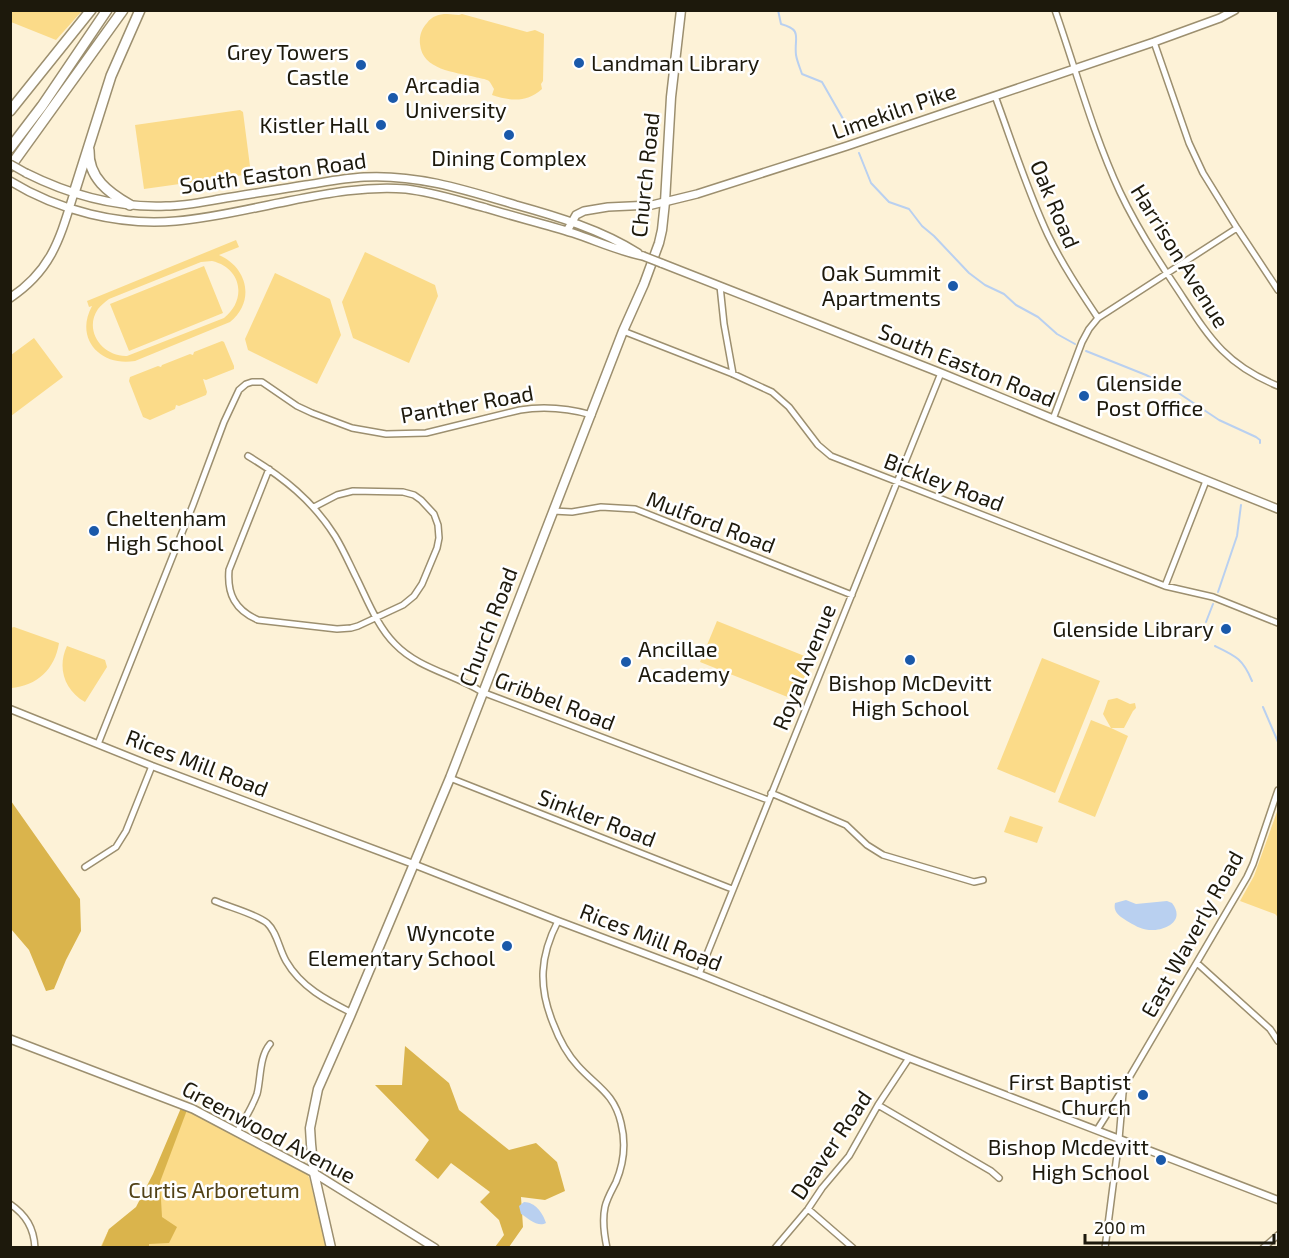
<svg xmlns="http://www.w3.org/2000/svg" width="1289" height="1258" font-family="'Exo 2',sans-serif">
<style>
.green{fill:#fbdb89;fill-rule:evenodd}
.forest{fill:#dab44c}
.water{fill:#b9d0f0}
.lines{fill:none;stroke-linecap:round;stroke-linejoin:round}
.stream{stroke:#b9d0f0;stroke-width:2}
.minor-casing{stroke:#9c8f6f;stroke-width:8}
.tertiary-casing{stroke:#9c8f6f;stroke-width:9}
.secondary-casing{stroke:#9c8f6f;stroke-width:10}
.primary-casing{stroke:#9c8f6f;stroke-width:11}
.motorway-casing{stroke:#9c8f6f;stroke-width:12}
.minor{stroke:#fff;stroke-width:5}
.tertiary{stroke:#fff;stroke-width:6}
.secondary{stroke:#fff;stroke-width:7}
.primary{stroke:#fff;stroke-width:8}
.motorway{stroke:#fff;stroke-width:9}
.secondary-bridge-casing{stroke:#9c8f6f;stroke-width:10;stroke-linecap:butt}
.secondary-bridge{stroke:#fff;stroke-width:7}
.poi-dot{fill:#1a59aa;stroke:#fff;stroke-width:2}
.labels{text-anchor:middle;stroke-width:5;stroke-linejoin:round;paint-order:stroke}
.poi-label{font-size:22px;fill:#1d190c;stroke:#fff;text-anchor:end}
.street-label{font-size:22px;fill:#1d190c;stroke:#fff}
.park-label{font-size:22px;fill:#524217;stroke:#fff}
</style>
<rect width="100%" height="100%" fill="#fdf2d7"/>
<path class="green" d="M10,11L11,10L82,11L56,40L11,22Z
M447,14L459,15L462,14L527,32L535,30L544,34L543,81L541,84L542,89C526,103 511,101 492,95L494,89C492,86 491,83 489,81C486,79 479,78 475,77C455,72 422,70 420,44C419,36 422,28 427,23C432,16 439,14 447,14Z
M240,110L243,112L251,174L144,189L135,125Z
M236,240L239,247L219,255C247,267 256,301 230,322L135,361C101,367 74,339 92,306L89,307L87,301ZM212,261C242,268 247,300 224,318L127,356C103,357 83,331 98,309C101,305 105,302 109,299L201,262Z
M365,252L435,285L438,296L409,363L353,338L342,302Z
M204,266L223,313L129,351L110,304Z
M275,273L330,299L341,335L317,384L248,350L245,339Z
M34,338L63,377L11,416V355Z
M222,341L224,342L234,366V369L206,380L203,379L207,392L206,395L179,406L176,405L175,409L150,420L143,417L129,381L130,377L158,366L161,367L162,365L190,354L193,355L194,352Z
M717,621L812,659L795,700L700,662Z
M14,627L59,643C55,669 37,686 11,688V628Z
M67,646L105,660L107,667L85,702C64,690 57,667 67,646Z
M1042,658L1100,681L1055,793L997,769Z
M1117,698L1130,704L1135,703L1136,708L1133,711L1124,728H1111L1128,736L1095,817L1058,802L1091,720L1111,728L1103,714L1108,700Z
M1278,809V917L1275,914L1240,901L1254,876Z
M1010,816L1043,827L1037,843L1004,832Z
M184,1109L307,1173L310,1180L326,1247L100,1248L109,1229L127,1238Z"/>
<path class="forest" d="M11,801L80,899L81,931L66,960L54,989L46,991L29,950L11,929Z
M405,1046L449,1083L459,1110L509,1150L536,1143L557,1162L565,1191L545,1200L521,1197L523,1227L509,1247H495L504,1235L499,1220L480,1202L490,1192L451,1163L438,1179L415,1160L429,1140L375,1085H402Z
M181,1108L187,1110L160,1182L162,1217L177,1227L169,1243L149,1244V1247L101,1248L109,1229L136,1207L153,1174Z"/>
<path class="water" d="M1126,900L1136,904L1167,901L1172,903C1186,921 1165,931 1149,930C1140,929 1134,925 1127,921C1119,916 1113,912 1115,903Z
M524,1202C535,1202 543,1213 546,1223C538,1228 528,1218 521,1214L519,1206Z"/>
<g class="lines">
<path class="stream" d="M778,10L781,24C803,30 794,37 796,55C797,61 800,68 802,74L822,82L850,131
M859,153L871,183L889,202L909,209L922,226L934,236L969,273L985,285L1004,294L1016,305L1038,317L1057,334L1075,344
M1086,351L1146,375L1168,386L1219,420L1256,437L1260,440V443
M1218,592L1237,536L1241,505
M1206,622L1213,604
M1215,646C1236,656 1243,659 1252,681
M1263,707L1278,742"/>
<g class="minor-casing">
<path id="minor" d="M1055,10C1076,70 1093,134 1120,192C1136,226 1157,259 1178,290C1209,337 1224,364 1278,386
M1154,42L1189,143L1203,173L1237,228L1278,290
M995,96C1012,142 1027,190 1048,235C1062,264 1080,291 1098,318
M720,286L724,324L733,374
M623,331L733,374L772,392L789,407L818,445L831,456L1165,586L1213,597L1278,623
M1053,419L1082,342L1089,329L1098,318L1237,228
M248,456C283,477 313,501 335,536C343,549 349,563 356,577C367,599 377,626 395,644C419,669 454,674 482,692L768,800
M269,469L229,570C227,594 235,610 258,620L337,629L351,628L358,626L403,605L414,596L422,584L437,548L439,538L438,525L434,514L421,500L414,495L403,492L353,491L337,495L314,507
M553,511L572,512L601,507L635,509L852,595
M1165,586L1206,481
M98,744L193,505L224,422L239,390L246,384L252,382H262L297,406L312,413L352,428L386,434L426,433L520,410C545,406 567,408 592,415
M450,778L732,889
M771,793L846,825L867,845L883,855L974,882L983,880
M85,867L116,847L126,831L152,766
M215,901C229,907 256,914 267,923C277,932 279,949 286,961C301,987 326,1000 352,1013
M558,921C540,956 538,986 553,1023C559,1039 566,1053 578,1066C597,1087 614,1093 621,1123C626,1143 624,1163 616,1182C612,1190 607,1198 605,1207C602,1221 604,1234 607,1248
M1197,963L1270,1029L1278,1041
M699,974L941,373
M878,1105L991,1171L999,1178
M1097,1130L1121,1092
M237,1132C244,1120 252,1108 257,1094C261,1079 259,1057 270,1044
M10,1204C26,1215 34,1228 35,1248
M808,1209L853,1248
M775,1248L808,1209L822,1188L849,1156L878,1105L909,1058
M1105,1248L1119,1139L1123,1093L1126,1083L1247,877L1253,864L1278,790
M1263,1248L1278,1235"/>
</g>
<g class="tertiary-casing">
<path id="tertiary" d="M10,709L152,766L408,862L558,921L699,974L909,1058L1278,1200"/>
</g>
<g class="secondary-casing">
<path id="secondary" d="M26,173C70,195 117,208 166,206C184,206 203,202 220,199C249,194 277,190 306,185C325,182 345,178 364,177C417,174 466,190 516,205C556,216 602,230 638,253
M10,181C59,211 120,226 176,221C214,218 252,208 289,201C328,193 366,186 406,189C433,192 459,201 486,208C515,217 545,224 573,233C597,241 618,251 643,256
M567,231L576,215L584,211L608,207L652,205L697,194L847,146L1154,42L1220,18L1235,10
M661,263L941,373L1053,419L1278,509
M10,298C52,270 60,238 74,193
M10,1039L193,1109L314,1173L435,1248"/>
</g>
<g class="primary-casing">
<path id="primary" d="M331,1248L314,1173L311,1144L310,1128L318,1089L351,1014L450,778L623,331L644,284L659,243L662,230L665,202L671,97L681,10"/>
</g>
<g class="motorway-casing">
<path id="motorway" d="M10,111L91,10
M10,148L42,106L107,10
M89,150C88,178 109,193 130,205
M10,167L123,10
M74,193L111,76L140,10"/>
</g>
<use href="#minor" class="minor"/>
<use href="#tertiary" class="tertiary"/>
<use href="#secondary" class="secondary"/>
<use href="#primary" class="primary"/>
<use href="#motorway" class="motorway"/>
<g class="secondary-bridge-casing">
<path id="secondary-bridge" d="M10,164L26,173
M643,256L661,263"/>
</g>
<use href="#secondary-bridge" class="secondary-bridge"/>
</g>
<g class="poi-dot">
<circle cx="579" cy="63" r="6"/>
<circle cx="361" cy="65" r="6"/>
<circle cx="393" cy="98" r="6"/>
<circle cx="381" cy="125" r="6"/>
<circle cx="509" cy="135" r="6"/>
<circle cx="953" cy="286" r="6"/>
<circle cx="1084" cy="396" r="6"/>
<circle cx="94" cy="531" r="6"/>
<circle cx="1226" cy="629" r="6"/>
<circle cx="910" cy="660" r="6"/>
<circle cx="626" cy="662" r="6"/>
<circle cx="507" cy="946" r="6"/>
<circle cx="1143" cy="1095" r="6"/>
<circle cx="1161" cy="1160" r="6"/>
</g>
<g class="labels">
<g class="poi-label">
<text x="349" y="60">Grey Towers<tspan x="349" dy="25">Castle</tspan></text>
<text x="591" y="71" text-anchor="start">Landman Library</text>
<text x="405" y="93" text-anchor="start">Arcadia<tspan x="405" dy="25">University</tspan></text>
<text x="369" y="133">Kistler Hall</text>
<text x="509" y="166" text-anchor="middle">Dining Complex</text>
<text x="941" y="281">Oak Summit<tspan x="941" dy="25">Apartments</tspan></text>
<text x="1096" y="391" text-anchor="start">Glenside<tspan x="1096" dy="25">Post Office</tspan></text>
<text x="106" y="526" text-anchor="start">Cheltenham<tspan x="106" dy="25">High School</tspan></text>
<text x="1214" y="637">Glenside Library</text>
<text x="638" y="657" text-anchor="start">Ancillae<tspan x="638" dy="25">Academy</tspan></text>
<text x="910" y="691" text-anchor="middle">Bishop McDevitt<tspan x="910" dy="25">High School</tspan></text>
<text x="495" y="941">Wyncote<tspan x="495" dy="25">Elementary School</tspan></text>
<text x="1131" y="1090">First Baptist<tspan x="1131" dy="25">Church</tspan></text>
<text x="1149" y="1155">Bishop Mcdevitt<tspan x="1149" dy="25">High School</tspan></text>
</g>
<g class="street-label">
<text transform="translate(894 111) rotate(-19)" y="8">Limekiln Pike</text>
<text transform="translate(273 173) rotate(-8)" y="8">South Easton Road</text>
<text transform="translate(645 175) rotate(-84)" y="8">Church Road</text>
<text transform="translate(1055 204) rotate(67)" y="8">Oak Road</text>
<text transform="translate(1180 256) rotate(58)" y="8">Harrison Avenue</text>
<text transform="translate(967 365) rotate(22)" y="8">South Easton Road</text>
<text transform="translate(467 404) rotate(-10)" y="8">Panther Road</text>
<text transform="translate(944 482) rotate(21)" y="8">Bickley Road</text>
<text transform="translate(711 522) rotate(21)" y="8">Mulford Road</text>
<text transform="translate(488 627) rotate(-69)" y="8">Church Road</text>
<text transform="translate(804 667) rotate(-68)" y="8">Royal Avenue</text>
<text transform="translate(555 701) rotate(21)" y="8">Gribbel Road</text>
<text transform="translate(197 763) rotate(21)" y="8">Rices Mill Road</text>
<text transform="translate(597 818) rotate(21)" y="8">Sinkler Road</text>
<text transform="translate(1192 934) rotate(-61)" y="8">East Waverly Road</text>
<text transform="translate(651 937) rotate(21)" y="8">Rices Mill Road</text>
<text transform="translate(269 1132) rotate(28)" y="8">Greenwood Avenue</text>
<text transform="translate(831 1145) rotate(-56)" y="8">Deaver Road</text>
</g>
<g class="park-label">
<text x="214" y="1198">Curtis Arboretum</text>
</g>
</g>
<rect width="1289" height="1258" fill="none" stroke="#1d190c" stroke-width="24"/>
<path d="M1085 1234v9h189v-9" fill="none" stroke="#1d190c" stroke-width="3"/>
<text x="1094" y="1234" font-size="18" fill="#1d190c" stroke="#ffffff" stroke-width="4.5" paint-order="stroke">200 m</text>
</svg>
